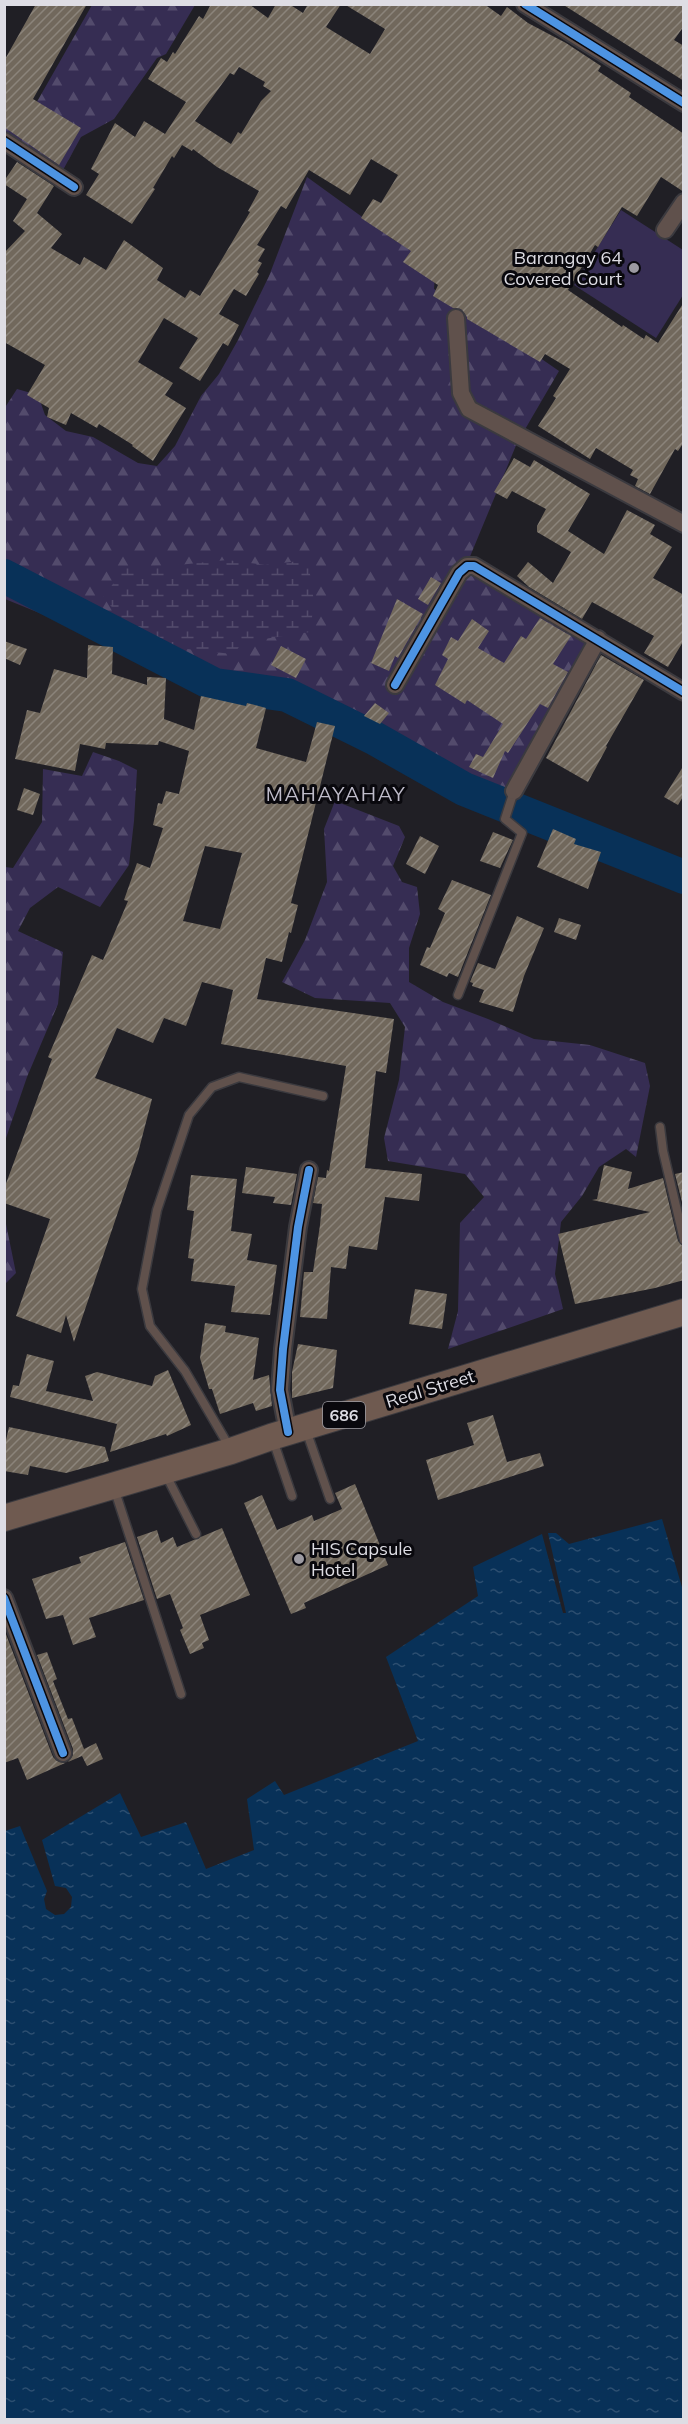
<svg xmlns="http://www.w3.org/2000/svg" width="688" height="2424" font-family="Mulish,sans-serif">
<style>
.grass{fill:#362d53}
.forest{fill:url(#forest-firs)}
.wetland{fill:url(#wetland-marsh)}
.water{fill:url(#water-ripples)}
.lines{fill:none;stroke-linecap:round;stroke-linejoin:round}
.river{stroke:#083158;stroke-width:34}
.building{fill:url(#building-hatch);fill-rule:evenodd}
.service-casing{stroke:#3b3a3f;stroke-width:11}
.minor-casing{stroke:#3b3a3f;stroke-width:20}
.primary-casing{stroke:#3b3a3f;stroke-width:28}
.service{stroke:#60514c;stroke-width:8}
.minor{stroke:#60514c;stroke-width:16}
.primary{stroke:#6f5a50;stroke-width:26}
.cycleway-casing{stroke:#09080d;stroke-width:11}
.cycleway{stroke:#4d94e3;stroke-width:8}
.poi-dot{fill:#9c9aa1;stroke:#09080d;stroke-width:2}
.labels{text-anchor:middle;stroke-width:6;stroke-linejoin:round;paint-order:stroke}
.shield{fill:#09080d;stroke:#9e9da4;stroke-width:1.5}
.shield-label{font-size:16px;font-weight:bold;fill:#dedde4}
.poi-label{font-size:18px;fill:#dedde4;stroke:#09080d;text-anchor:end}
.street-label{font-size:18px;fill:#dedde4;stroke:#09080d}
.neighbourhood-label{font-size:20px;letter-spacing:1.5px;fill:#bfbcca;stroke:#09080d}
</style>
<defs>
<pattern id="forest-firs" width="22" height="20" patternUnits="userSpaceOnUse" patternTransform="scale(1.5)"><rect width="22" height="20" fill="#362d53"/><path d="M5 1l3.5 6h-7zM16 11l3.5 6h-7z" fill="#534b6c"/></pattern>
<pattern id="wetland-marsh" width="20" height="14" patternUnits="userSpaceOnUse" patternTransform="scale(1.5)"><rect width="20" height="14" fill="#362d53"/><path d="M1 5h8M5 5V1M11 12h8M15 12V8" fill="none" stroke="#534b6c"/></pattern>
<pattern id="water-ripples" width="26" height="14" patternUnits="userSpaceOnUse" patternTransform="scale(1.5)"><rect width="26" height="14" fill="#083158"/><path d="M2 4q2-2 4 0t4 0M15 11q2-2 4 0t4 0" fill="none" stroke="#2c4e70"/></pattern>
<pattern id="building-hatch" width="6" height="6" patternUnits="userSpaceOnUse" patternTransform="scale(1.5)"><rect width="6" height="6" fill="#71685c"/><path d="M-1 1l2-2M0 6l6-6M5 7l2-2" fill="none" stroke="#8b847b"/></pattern>
</defs>
<rect width="100%" height="100%" fill="#201f25"/>
<path class="grass" d="M621,210L683,250V295L656,338L574,285Z"/>
<path class="forest" d="M92,5H195L166,54L157,58L114,119L81,137L63,170L5,134L4,91L34,107Z
M307,177L394,240L436,262L434,289L472,311L559,371L517,443L469,559L596,642L501,800L464,789L374,738L311,708L280,700L216,693L91,634L5,599L4,409L17,389L38,395L45,415L66,431L93,437L138,463L157,466L175,446L201,396L219,374L238,340L269,276Z
M93,752L119,761L137,770L134,821L129,865L100,907L58,887L30,908L18,931L63,952L58,1004L27,1077L5,1141V867L13,868L42,822L43,769L82,776Z
M335,801L399,826L405,837L393,866L402,882L417,887L420,914L409,948V982L443,1002L488,1019L534,1039L590,1045L645,1063L650,1086L636,1157L626,1149L599,1167L582,1196L561,1222L555,1274L563,1309L448,1349L458,1311L460,1223L484,1197L465,1174L388,1161L384,1138L399,1080L405,1027L390,1003L315,998L282,982L305,940L327,882L324,829Z
M5,1219L16,1273L5,1284H4Z"/>
<path class="wetland" d="M227,560L265,565L308,560L314,602L310,632L245,642L232,654L178,648L133,631L103,597L126,567L178,565Z"/>
<path class="water" d="M662,1519L684,1594L683,2419H5V1831L20,1826L47,1891L44,1899L46,1909L55,1915L64,1914L71,1907L72,1897L66,1888L55,1886L42,1840L120,1793L141,1837L186,1822L206,1869L254,1850L247,1799L275,1781L284,1795L418,1741L386,1657L478,1596L473,1567L542,1534L563,1613H566L548,1533H556L569,1544Z"/>
<g class="lines">
<path class="river" d="M4,576L215,685L287,695L374,738L464,789L684,877"/>
</g>
<path class="building" d="M36,4H87L33,99L81,128L59,165L4,127V61Z
M211,4H249L268,18L276,4H289L303,13L308,4H341L326,27L370,54L385,29L344,4H484L501,16L507,7L528,23L566,43L601,66L598,71L631,93L629,97L684,134V192L661,177L637,216L622,207L598,247L595,245L568,290L622,327L623,325L644,339L646,335L658,343L684,302V442L678,451L675,449L650,494L635,486L638,479L630,475L633,470L596,448L590,459L538,426L556,398L553,396L570,369L545,354L540,362L467,319V317L461,309L453,308L433,296L438,285L403,262L411,251L361,218L373,199L381,203L398,175L371,159L350,195L309,170L286,209L281,206L257,245L265,249L258,261L262,263L257,272L259,274L246,296L234,289L219,314L239,325L228,346L223,343L200,381L179,368L198,338L164,318L138,362L173,383L165,395L186,408L153,461L132,446L133,445L99,424L97,428L71,413L66,425L47,417L49,408L27,395L45,365L4,342V253L25,231L13,221L27,199L4,184V181L17,162L54,186L37,213L62,234L51,248L80,265L84,257L106,270L124,240L163,268L157,280L185,298L190,290L200,296L250,212L248,211L259,191L217,167L193,149L192,151L182,145L174,158L172,156L153,188L155,189L132,224L86,195L99,174L91,169L115,123L135,137L144,121L165,134L186,102L148,79L161,58L167,62L173,52L175,54L199,16L203,19ZM239,67L265,82L263,86L271,91L261,101L241,134L238,132L231,144L195,121L230,73L234,75Z
M562,4H684V26L674,40L684,46V81Z
M514,458L530,467L534,460L590,494L568,531L604,554L627,510L655,525L650,534L672,547L653,578L684,595V640L668,667L644,653L654,636L592,602L582,619L529,587L517,576L528,562L553,583L571,552L537,532V526L546,509L512,491L507,499L494,492Z
M431,577L441,583L428,605L418,599Z
M397,599L423,614L398,658L395,656L389,671L371,663Z
M540,618L571,636L553,664L568,672L548,708L540,704L508,753L505,751L493,778L469,767L476,754L483,757L503,724L467,700L465,704L435,685L448,659L442,655L451,637L458,641L472,619L489,631L478,648L504,663L521,636L526,639Z
M4,641L27,649L20,665L4,658Z
M88,645L113,647L112,674L147,685V677L166,678L164,719L194,730L201,696L246,706L247,703L266,708L256,748L306,762L317,722L335,726L291,903L298,905L291,933L289,932L282,962L266,958L257,999L394,1019L386,1073L376,1071L365,1168L422,1174L419,1201L385,1197L377,1250L349,1246L346,1269L331,1267L327,1319L300,1317L304,1272H313L320,1225L322,1204L313,1203L318,1177L326,1178L327,1170L329,1171L346,1066L221,1044L233,990L202,982L186,1026L164,1018L153,1043L117,1028L95,1078L152,1099L138,1153L74,1342L66,1315L61,1333L16,1316L50,1219L4,1203V1189L52,1059L48,1057L92,955L103,960L128,901L124,900L137,863L150,868L163,828L153,825L158,803L162,804L166,791L179,794L189,751L159,741L158,745L106,743L105,749L80,744L75,771L15,759L27,710L40,713L54,669L87,678ZM205,846L242,853L220,929L183,921Z
M281,646L306,659L296,678L271,665Z
M601,655L644,680L606,746L607,747L588,782L546,758Z
M375,703L389,713L380,724L364,716Z
M684,765V795L678,805L664,797Z
M24,788L40,794L33,815L17,810Z
M553,829L576,839L574,844L601,852L588,889L537,867Z
M493,832L513,840L500,868L480,861Z
M420,836L439,846L425,874L406,864Z
M452,880L491,895L458,977L449,973L447,977L420,965L427,947L430,948L445,913L438,909Z
M517,916L544,928L524,976L513,1012L479,1002L484,990L472,986L473,983L470,982L478,963L495,969Z
M559,918L581,925L576,940L554,932Z
M604,1165L632,1172L628,1189L663,1178L678,1241L684,1246V1280L655,1288L575,1304L558,1234L650,1212L592,1200L597,1199Z
M246,1167L297,1174L291,1205L273,1203L275,1197L242,1193Z
M684,1172V1210L675,1174Z
M191,1175L237,1179L231,1231L252,1234L247,1260L277,1265L270,1315L231,1312L235,1286L191,1281L194,1259L188,1258L194,1211L187,1210Z
M415,1289L447,1294L442,1329L409,1324Z
M205,1323L226,1326L225,1332L259,1338L253,1380L269,1375L272,1406L256,1411L253,1403L220,1414L212,1389H209L200,1358Z
M298,1344L337,1350L333,1388L292,1398V1372Z
M27,1354L54,1361L46,1391L93,1401L85,1376L97,1372L152,1386L155,1376L168,1370L191,1425L167,1436L166,1434L110,1452L117,1424L10,1397L13,1385L19,1386Z
M493,1415L507,1462L540,1453L544,1466L438,1500L426,1460L474,1445L467,1423Z
M9,1427L105,1447L109,1461L66,1473L30,1466L28,1475L4,1471V1449Z
M355,1484L388,1565L304,1603L306,1608L291,1614L244,1503L262,1495L277,1530L312,1515L314,1521L342,1509L335,1493Z
M222,1528L250,1595L200,1615L209,1640L202,1643L204,1648L190,1654L180,1630L183,1628L170,1594L157,1599L137,1537L157,1530L161,1543L173,1537L177,1547Z
M125,1542L144,1600L89,1618L96,1637L73,1645L63,1615L46,1619L32,1579L81,1563L79,1557Z
M4,1629L53,1757L57,1761L65,1763L27,1780L18,1758L4,1763Z
M47,1652L57,1679L53,1681L68,1719L72,1718L84,1749L96,1743L103,1759L87,1766L82,1756L68,1762L73,1755V1749L37,1655Z"/>
<g class="lines">
<g class="service-casing">
<path id="service" d="M458,995L522,833L505,819L514,791
M660,1127L663,1151L684,1240
M306,1430L330,1499
M273,1440L292,1496
M230,1448L185,1371L150,1326L142,1289L157,1210L189,1115L212,1087L239,1077L323,1096
M165,1473L196,1534
M114,1488L181,1694"/>
</g>
<g class="minor-casing">
<path id="minor" d="M525,4L684,103
M4,141L74,187
M665,230L684,202
M456,318L461,393L469,409L684,524
M395,685L459,573L467,566H474L684,692
M514,791L598,639
M288,1432L280,1390L283,1349L298,1227L309,1170
M4,1598L63,1753"/>
</g>
<g class="primary-casing">
<path id="primary" d="M4,1518L231,1451L271,1437L684,1312"/>
</g>
<use href="#service" class="service"/>
<use href="#minor" class="minor"/>
<use href="#primary" class="primary"/>
<g class="cycleway-casing">
<path id="cycleway" d="M525,4L684,103
M4,141L74,187
M395,685L459,573L467,566H474L684,692
M288,1432L280,1390L283,1349L298,1227L309,1170
M4,1598L63,1753"/>
</g>
<use href="#cycleway" class="cycleway"/>
</g>
<g class="poi-dot">
<circle cx="634" cy="268" r="6"/>
<circle cx="299" cy="1559" r="6"/>
</g>
<g class="labels">
<rect class="shield" x="323" y="1402" width="42" height="26" rx="4.5"/>
<g class="shield-label">
<text x="344" y="1421">686</text>
</g>
<g class="poi-label">
<text x="622" y="264">Barangay 64<tspan x="622" dy="21">Covered Court</tspan></text>
<text x="311" y="1555" text-anchor="start">HIS Capsule<tspan x="311" dy="21">Hotel</tspan></text>
</g>
<g class="street-label">
<text transform="translate(430 1389) rotate(-17)" y="6">Real Street</text>
</g>
<g class="neighbourhood-label">
<text x="336" y="801">MAHAYAHAY</text>
</g>
</g>
<rect width="688" height="2424" fill="none" stroke="#dedde4" stroke-width="12"/>
</svg>
